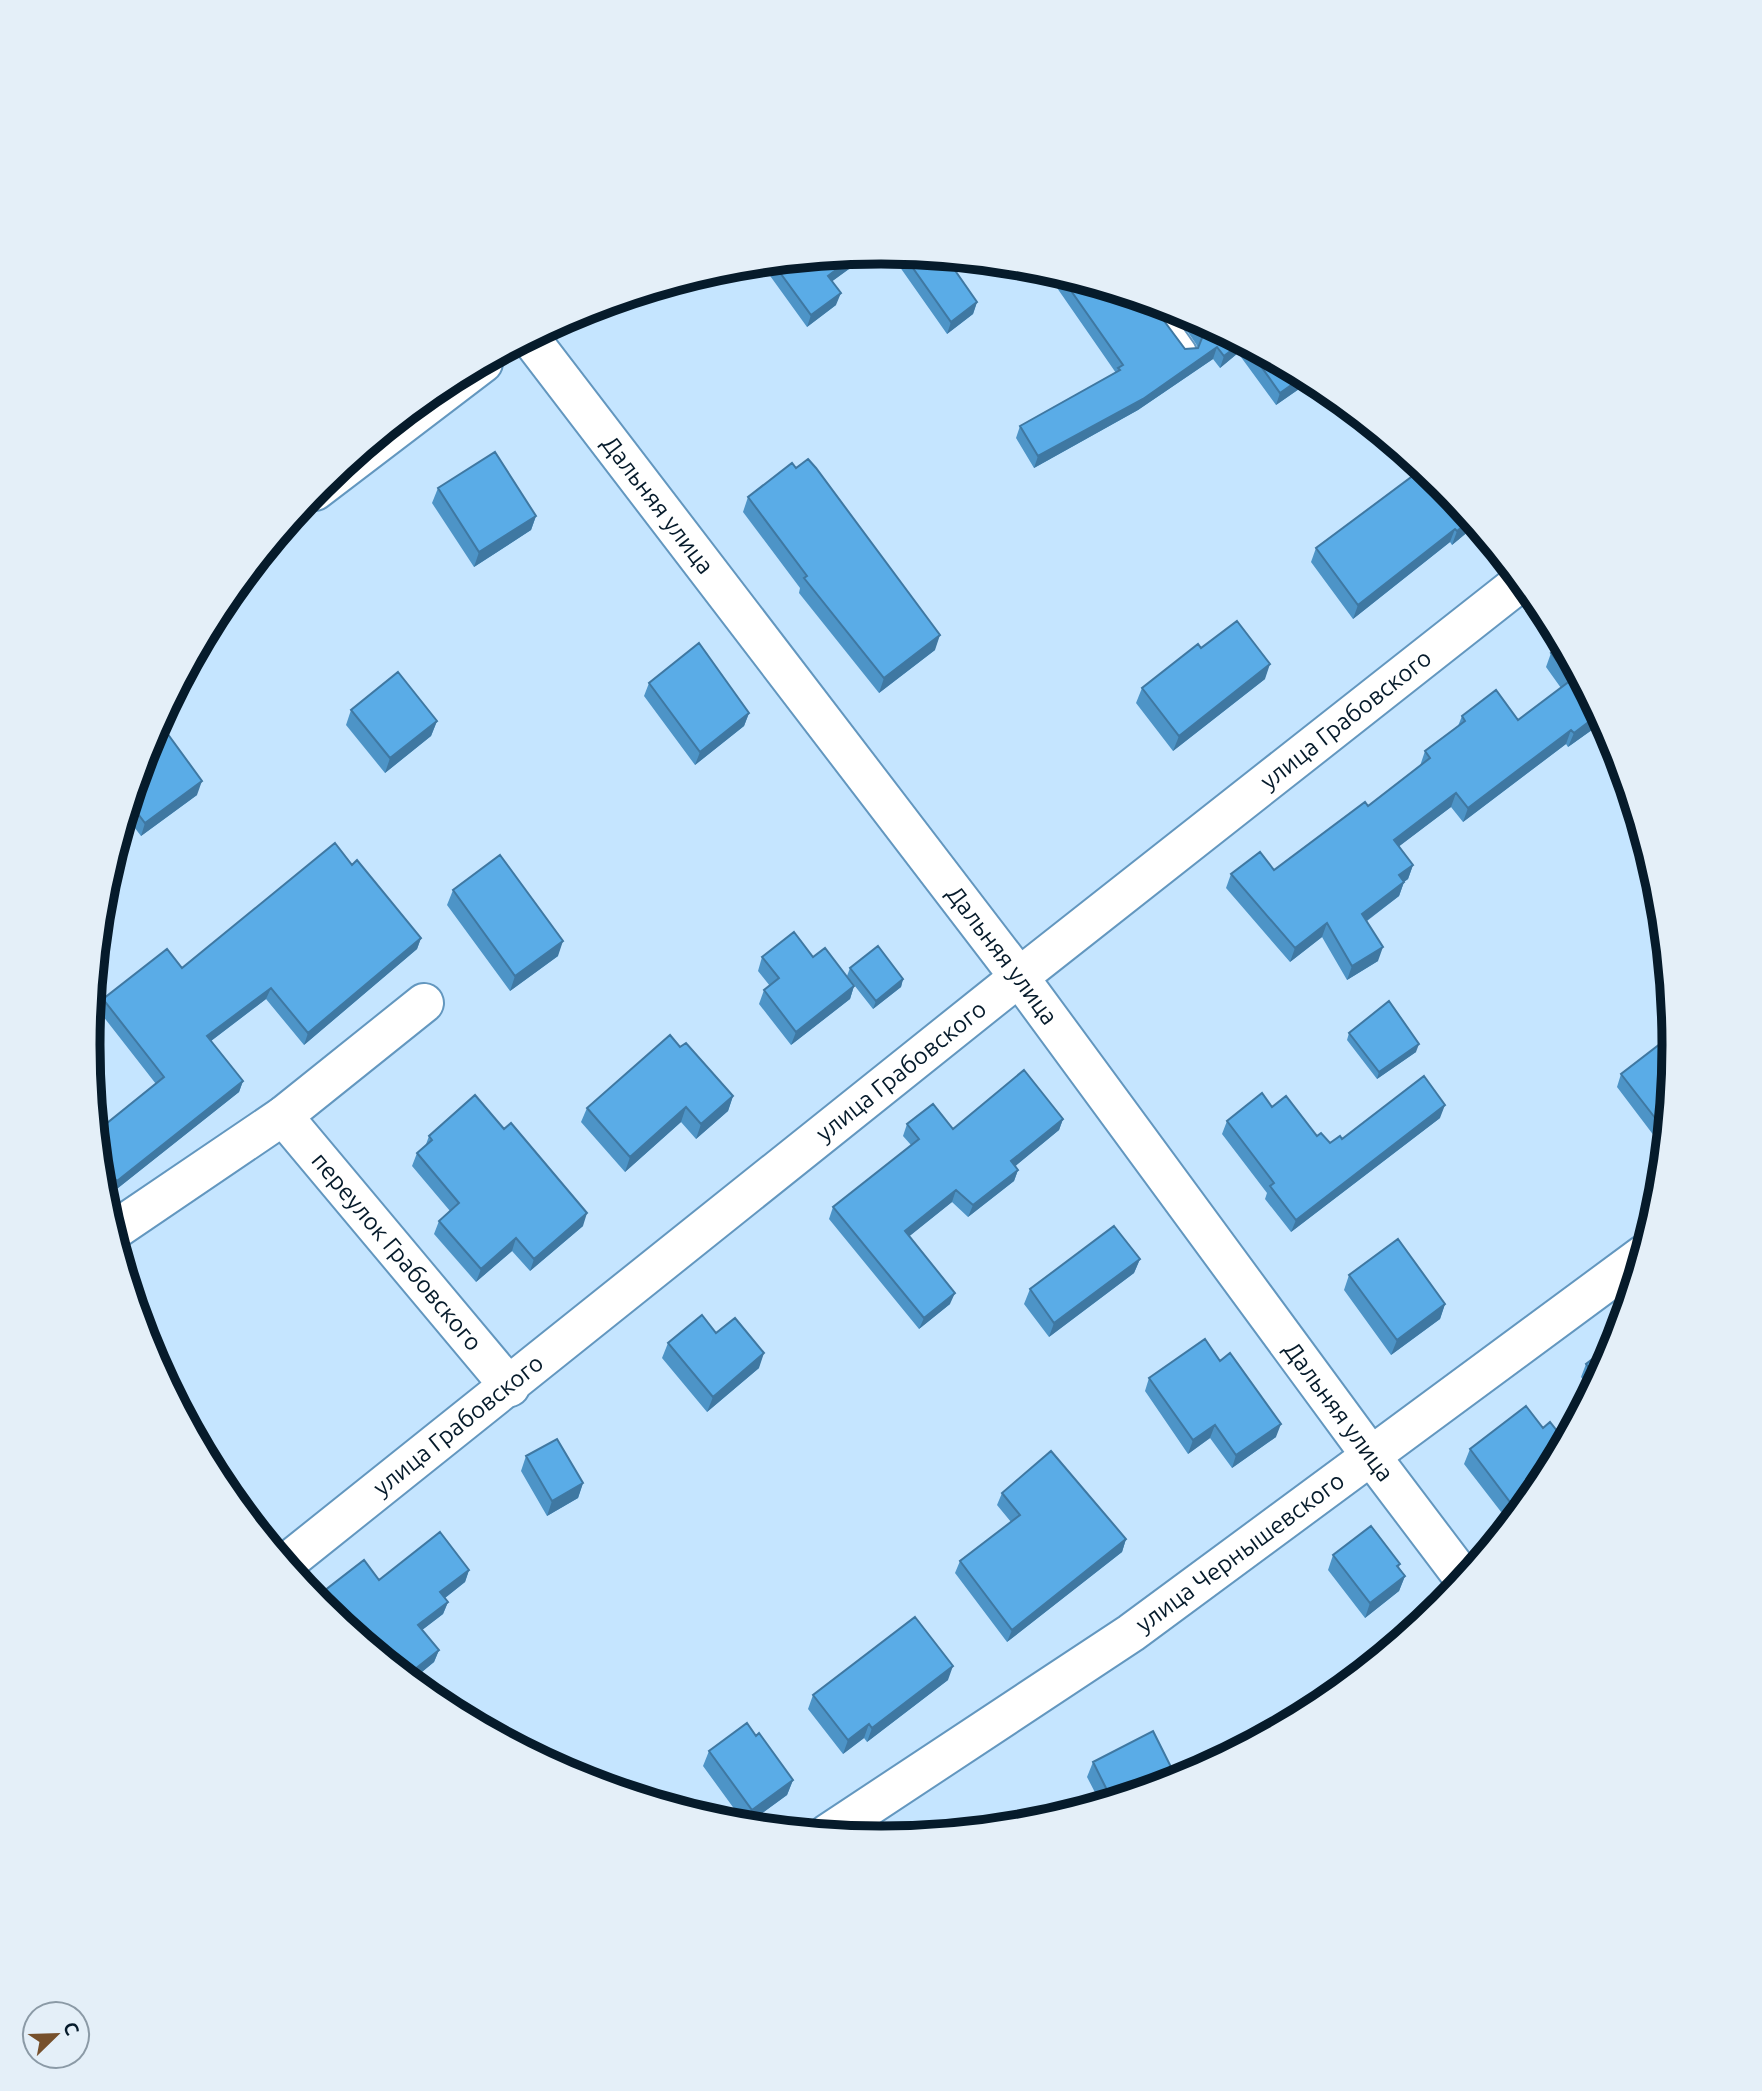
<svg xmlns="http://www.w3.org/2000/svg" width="1762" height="2091" font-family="Ubuntu,sans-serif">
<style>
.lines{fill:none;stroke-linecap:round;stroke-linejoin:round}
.lane-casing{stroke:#6397bf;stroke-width:23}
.street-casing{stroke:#6397bf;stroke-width:42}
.lane{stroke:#fff;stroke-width:19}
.street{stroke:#fff;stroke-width:38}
.wall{fill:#4d94c7}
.shaded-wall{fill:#3f78a2}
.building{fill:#5aace7;stroke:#3f78a2;stroke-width:2}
.labels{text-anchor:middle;stroke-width:5;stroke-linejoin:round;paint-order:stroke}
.street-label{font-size:24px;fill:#061b2b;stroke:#e4eff8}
.rim{fill:none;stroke:#061b2b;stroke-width:9}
</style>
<rect width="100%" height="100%" fill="#c5e5ff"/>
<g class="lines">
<g class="lane-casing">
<path id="lane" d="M1153,303L1186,350"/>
</g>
<g class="street-casing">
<g id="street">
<path id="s1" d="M530,338L1019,977L1371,1456L1464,1579"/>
<path d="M315,491L483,363"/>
<path id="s2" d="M283,1116L510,1387"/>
<path d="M112,1232L283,1116L424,1003"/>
<path id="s3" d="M285,1564L1019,977L1522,581"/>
<path id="s4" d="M827,1834L1131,1633L1643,1255"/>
</g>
</g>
<use href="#lane" class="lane"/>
<use href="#street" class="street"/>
</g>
<path class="wall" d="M871,253L832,281L836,305L807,327L768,273L771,263Z
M890,253L947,259L977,302L973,314L947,334Z
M1046,270L1150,302L1185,349L1198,348L1196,344L1172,309L1185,313L1312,380L1276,405L1238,353L1220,368L1213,359L1138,410L1034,468L1016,438L1020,426L1116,373L1046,272Z
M1442,485L1476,525L1452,545L1450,542L1353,619L1311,562L1316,548Z
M438,488L536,516L531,530L474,567L432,503Z
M748,497L935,650L879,693L799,593L800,588L743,512Z
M1562,645L1603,722L1568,747L1566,744L1463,822L1451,807L1399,846L1413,865L1408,879L1404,882L1399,896L1367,921L1378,961L1347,980L1322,937L1290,962L1226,888L1231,874L1274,870L1368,806L1420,766L1425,751L1458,726L1462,716L1518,720L1561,688L1546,667L1551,653Z
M1265,679L1173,751L1136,703L1142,688Z
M649,683L749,713L744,726L695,765L644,696Z
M351,710L437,721L431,736L385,773L346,725Z
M148,741L197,795L141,836L128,819Z
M352,865L421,938L417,949L304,1045L266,999L211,1041L243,1081L239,1092L113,1192L100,1177L96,1132L156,1084L99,1011L103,999L182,968Z
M453,890L558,956L510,991L447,905Z
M762,957H813L854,986L850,999L791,1045L759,1004L764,990L770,986L758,971Z
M850,968L903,979L901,987L873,1009L847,976Z
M1349,1033L1416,1052L1377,1079L1347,1040Z
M1674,1046L1664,1149L1617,1087L1621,1074Z
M680,1047L733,1096L728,1111L696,1139L681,1122L625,1172L581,1122L587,1108Z
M1272,1107L1317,1136L1330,1143L1342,1139L1440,1118L1291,1232L1265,1199L1267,1193L1222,1134L1227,1121Z
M1063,1119L1059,1130L1015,1166L1018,1170L1014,1181L968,1217L952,1202L909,1236L950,1304L919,1329L829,1219L833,1207L911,1145L903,1136L907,1124L953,1129Z
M429,1136L583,1226L530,1271L512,1251L476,1282L434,1234L439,1221L450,1211L412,1166L417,1153L425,1147Z
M1140,1259L1134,1273L1049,1337L1024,1304L1030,1289Z
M1349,1275L1445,1304L1440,1319L1391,1355L1344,1290Z
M716,1333L759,1368L707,1412L662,1358L668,1343Z
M1614,1350L1592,1391L1581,1377L1586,1364Z
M1149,1378L1276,1437L1232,1468L1210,1438L1188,1454L1145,1391Z
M1543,1428L1505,1517L1464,1464L1470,1449Z
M526,1456L583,1483L578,1498L547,1516L521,1471Z
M1002,1493L1126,1539L1122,1552L1007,1642L955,1573L960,1561L1011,1522L997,1505Z
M1333,1555L1400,1564L1399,1567L1405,1576L1399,1591L1365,1618L1328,1570Z
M469,1570L465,1582L445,1598L448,1602L443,1614L422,1630L439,1650L434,1662L411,1681L326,1611L319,1604L324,1591L379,1580Z
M948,1680L867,1742L864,1738L843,1754L808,1709L813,1695Z
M756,1736L793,1780L787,1795L746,1825L703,1766L709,1751Z
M1093,1762L1178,1781L1101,1804L1087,1777Z"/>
<path class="shaded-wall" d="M871,253L823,288L828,276L857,254Z
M841,293L836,305L807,327L811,315Z
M977,302L973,314L947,334L951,322Z
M1241,343L1238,353L1220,368L1224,356Z
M1217,347L1213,359L1138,410L1034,468L1038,456Z
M1304,376L1312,380L1276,405L1280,393Z
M536,516L531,530L474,567L479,552Z
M1471,520L1476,525L1452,545L1457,531Z
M1455,529L1450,542L1353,619L1358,605Z
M940,635L935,650L879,693L884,678Z
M1270,664L1265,679L1173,751L1179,736Z
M749,713L744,726L695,765L700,752Z
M1599,714L1603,722L1568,747L1574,733Z
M437,721L431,736L385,773L390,758Z
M1571,730L1566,744L1463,822L1468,808Z
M202,781L197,795L141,836L145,823Z
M1456,793L1451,807L1389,854L1394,840Z
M132,806L128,819L124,822L127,809Z
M1413,865L1408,879L1394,889L1399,875Z
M1404,882L1399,896L1357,928L1362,914Z
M1327,923L1322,937L1290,962L1295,948Z
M421,938L417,949L304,1045L308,1033Z
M563,941L558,956L510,991L515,976Z
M1383,947L1378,961L1347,980L1352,966Z
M903,979L901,987L873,1009L876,1001Z
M854,986L850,999L791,1045L796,1032Z
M271,988L266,999L203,1047L207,1036Z
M1419,1044L1416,1052L1377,1079L1379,1072Z
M243,1081L239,1092L113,1192L117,1181Z
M733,1096L728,1111L696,1139L701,1124Z
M1445,1105L1440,1118L1291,1232L1296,1220Z
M686,1107L681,1122L625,1172L630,1157Z
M1063,1119L1059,1130L1007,1173L1011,1161Z
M1018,1170L1014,1181L968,1217L973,1205Z
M956,1190L952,1202L901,1243L905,1231Z
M587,1213L583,1226L530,1271L534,1259Z
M516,1238L512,1251L476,1282L481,1269Z
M1140,1259L1134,1273L1049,1337L1054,1323Z
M955,1293L950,1304L919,1329L924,1318Z
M1445,1304L1440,1319L1391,1355L1397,1340Z
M764,1353L759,1368L707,1412L713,1397Z
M1281,1424L1276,1437L1232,1468L1236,1455Z
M1215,1425L1210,1438L1188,1454L1193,1440Z
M1548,1473L1541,1487L1535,1493L1505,1517L1510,1502Z
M583,1483L578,1498L547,1516L552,1501Z
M1126,1539L1122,1552L1007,1642L1012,1630Z
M469,1570L465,1582L436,1605L440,1592Z
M1405,1576L1399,1591L1365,1618L1370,1603Z
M448,1602L443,1614L413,1637L418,1625Z
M439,1650L434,1662L411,1681L405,1677Z
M953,1666L948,1680L867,1742L872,1728Z
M869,1724L864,1738L843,1754L848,1740Z
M793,1780L787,1795L746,1825L752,1810Z"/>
<path class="building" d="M857,254L828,276L841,293L811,315L773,263Z
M903,254L947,259L977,302L951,322Z
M1060,275L1150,302L1185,349L1198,348L1202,338L1201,332L1189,314L1241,343L1224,356L1217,347L1143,399L1038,456L1020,426L1120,370L1118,368L1123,365Z
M1245,344L1304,376L1280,393Z
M495,452L536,516L479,552L438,488Z
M808,459L816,468L940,635L884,678L804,578L807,576L748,497L792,463L796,468Z
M1422,469L1430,481L1434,478L1442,485L1471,520L1457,531L1455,529L1358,605L1316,548Z
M1237,621L1270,664L1179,736L1142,688L1198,644L1201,648Z
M699,643L749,713L700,752L649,683Z
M1562,645L1599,714L1574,733L1571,730L1468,808L1456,793L1394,840L1413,865L1399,875L1404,882L1362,914L1383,947L1352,966L1327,923L1295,948L1231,874L1260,852L1274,870L1365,802L1368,806L1430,758L1425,751L1465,721L1462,716L1496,690L1518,720L1571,680L1551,653Z
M398,672L437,721L390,758L351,710Z
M159,722L202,781L145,823L132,806L127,809L148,741Z
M335,843L352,865L357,860L421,938L308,1033L271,988L207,1036L243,1081L117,1181L99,1158L96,1132L164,1077L103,999L167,949L182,968Z
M500,855L563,941L515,976L453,890Z
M794,932L813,957L825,948L854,986L796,1032L764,990L779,978L762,957Z
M878,946L903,979L876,1001L850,968Z
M1389,1001L1419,1044L1379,1072L1349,1033Z
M1673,1034L1674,1046L1666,1132L1621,1074Z
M670,1035L680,1047L686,1043L733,1096L701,1124L686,1107L630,1157L587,1108Z
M1024,1070L1063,1119L1011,1161L1018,1170L973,1205L956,1190L905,1231L955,1293L924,1318L833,1207L919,1139L907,1124L933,1104L953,1129Z
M1424,1076L1445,1105L1296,1220L1270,1186L1274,1183L1227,1121L1262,1093L1272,1107L1286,1096L1317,1136L1321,1133L1330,1143L1340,1136L1342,1139Z
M475,1095L504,1129L511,1123L587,1213L534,1259L516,1238L481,1269L439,1221L459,1203L417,1153L432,1140L429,1136Z
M1114,1226L1140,1259L1054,1323L1030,1289Z
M1398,1239L1445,1304L1397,1340L1349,1275Z
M702,1315L716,1333L735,1318L764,1353L713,1397L668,1343Z
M1205,1339L1220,1361L1230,1353L1281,1424L1236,1455L1215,1425L1193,1440L1149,1378Z
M1616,1341L1614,1350L1598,1380L1586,1364Z
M1526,1406L1543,1428L1550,1422L1565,1441L1548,1473L1510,1502L1470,1449Z
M557,1439L583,1483L552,1501L526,1456Z
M1051,1451L1126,1539L1012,1630L960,1561L1020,1515L1002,1493Z
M1371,1526L1400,1564L1397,1566L1405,1576L1370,1603L1333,1555Z
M440,1532L469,1570L440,1592L448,1602L418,1625L439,1650L405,1677L331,1616L339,1609L324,1591L364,1560L379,1580Z
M915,1617L953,1666L872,1728L869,1724L848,1740L813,1695Z
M747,1723L756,1736L759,1733L793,1780L752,1810L709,1751Z
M1153,1731L1178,1781L1112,1800L1093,1762Z"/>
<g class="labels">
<g class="street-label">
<text dy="8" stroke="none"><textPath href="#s1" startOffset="210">Дальняя улица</textPath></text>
<text dy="8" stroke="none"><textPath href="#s3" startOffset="1356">улица Грабовского</textPath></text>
<text dy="8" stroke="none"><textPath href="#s1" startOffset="777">Дальняя улица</textPath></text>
<text dy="8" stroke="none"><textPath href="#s3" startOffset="789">улица Грабовского</textPath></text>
<text dy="8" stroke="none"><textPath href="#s2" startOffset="177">переулок Грабовского</textPath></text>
<text dy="8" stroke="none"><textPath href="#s1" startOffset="1344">Дальняя улица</textPath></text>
<text dy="8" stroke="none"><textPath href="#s3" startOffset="222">улица Грабовского</textPath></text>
<text dy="8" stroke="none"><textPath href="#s4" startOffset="500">улица Чернышевского</textPath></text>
</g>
</g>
<path d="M0 0H1762V2091H0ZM100 1045a781 781 0 1 1 1562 0a781 781 0 1 1-1562 0Z" fill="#e4eff8" fill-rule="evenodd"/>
<path class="rim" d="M100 1045a781 781 0 1 1 1562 0a781 781 0 1 1-1562 0Z"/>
<g transform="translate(56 2035) rotate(67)"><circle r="33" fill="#e4eff8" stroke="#8b9aa6" stroke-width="2"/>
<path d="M0-5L12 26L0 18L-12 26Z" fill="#76502c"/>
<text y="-10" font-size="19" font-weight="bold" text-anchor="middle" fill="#061b2b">С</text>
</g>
</svg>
